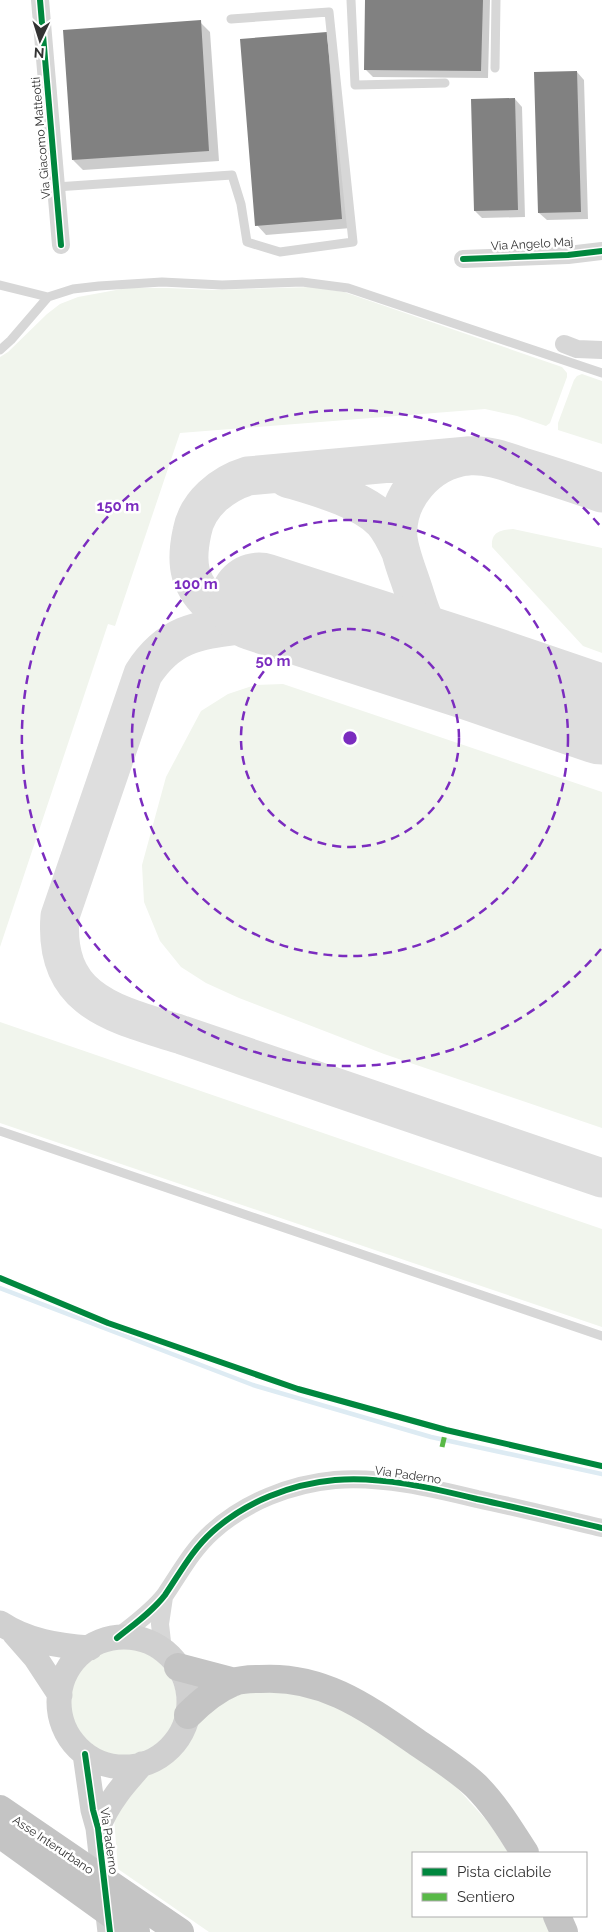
<svg xmlns="http://www.w3.org/2000/svg" width="602" height="1932" font-family="Raleway,sans-serif">
<style>
.green{fill:#f1f5ed}
.shadow{fill:#0003}
.lines{fill:none;stroke-linecap:round;stroke-linejoin:round}
.stream{stroke:#ddebf3;stroke-width:4.5}
.taxiway{stroke:#dedede;stroke-width:39}
.runway{stroke:#dedede;stroke-width:99}
.building{fill:#818181}
.lane{stroke:#d7d7d7;stroke-width:9}
.street{stroke:#d7d7d7;stroke-width:18}
.secondary{stroke:#d0d0d0;stroke-width:25}
.highway{stroke:#c4c4c4;stroke-width:28}
.highway-bridge{stroke:#c4c4c4;stroke-width:28}
.quiet{stroke:#58b947;stroke-width:5;stroke-dasharray:10 5;stroke-linecap:butt}
.cycleway-casing{stroke:#fff;stroke-width:9}
.cycleway{stroke:#00873e;stroke-width:6}
.ring{fill:none;stroke:#7b2cbf;stroke-width:2.5;stroke-dasharray:9 6}
.labels{text-anchor:middle;stroke-width:5;stroke-linejoin:round;paint-order:stroke}
.street-label{font-size:12px;fill:#333;stroke:#fff}
.centre{fill:#7b2cbf;stroke:#fff;stroke-width:2.5}
.ring-label{font-size:15px;text-anchor:middle;font-weight:bold;fill:#7b2cbf;stroke:#fff;stroke-width:5;stroke-linejoin:round;paint-order:stroke}
</style>
<rect width="100%" height="100%" fill="#fff"/>
<path class="green" d="M313,287L344,292L562,367L567,373V377L550,423L546,426L517,416L485,409L180,433L115,626L108,624L0,947V357L8,352L47,314L60,304L78,297L127,288H168L213,290Z
M582,374L602,381V444L558,430V423L574,380L577,376Z
M513,529L602,548V653L583,646L492,547C491,532 500,530 513,529Z
M283,684L602,792V1128L384,1054L239,998L206,983L181,967L160,941L144,902L142,865L166,777L201,711L228,694L255,685Z
M0,1022L602,1229V1327L0,1123Z
M67 1703a55 55 0 1 1 110 0a55 55 0 1 1-110 0Z
M248,1687L326,1695L450,1780L488,1822L509,1853H413V1916H546L552,1932H209L118,1869L114,1818L143,1778L174,1757L191,1734L201,1713Z"/>
<path class="shadow" d="M366,0H490L488,78L373,77L365,69Z
M200,22L210,32L219,161L83,170L73,160Z
M241,41L336,44L351,228L266,235L257,225Z
M577,72L584,80L588,219L547,220L539,213Z
M515,99L522,107L525,217L482,218L475,211Z"/>
<g class="lines">
<path class="stream" d="M0,1288L253,1385L431,1437L602,1474"/>
<path class="taxiway" d="M287,478C317,487 362,499 383,521C391,530 396,541 401,552
M253,623C204,630 172,629 143,674L60,916C53,1002 115,1014 182,1035L602,1178
M429,667C386,652 343,635 299,622C284,618 268,624 253,623C226,622 199,599 191,574C187,560 189,546 192,532C197,504 222,484 248,476L468,456
M470,670C458,662 443,654 435,642C424,626 419,607 413,589C408,573 400,555 398,538C395,498 427,461 467,456C486,454 505,461 522,467C549,475 576,484 602,493"/>
<path class="runway" d="M259,602L470,670L602,715"/>
</g>
<path class="building" d="M365,0H483L481,71L364,70Z
M201,20L209,151L72,160L63,30Z
M327,32L342,219L255,226L240,39Z
M577,71L581,212L538,213L534,72Z
M515,98L518,210L474,211L471,99Z"/>
<g class="lines">
<path class="lane" d="M351,0L355,85L445,83
M495,68L496,0
M56,187L232,175L241,204L247,242L280,252L353,242L329,12L231,19
M0,285L48,297
M0,350L11,340L48,297L73,289L99,286L162,282L222,285L302,282L348,288L602,373
M0,1131L602,1336"/>
<path class="street" d="M40,0L61,245
M463,259L568,255L602,251
M564,344L577,349L602,350
M117,1638C133,1625 152,1612 165,1595C180,1573 192,1550 212,1532C245,1502 291,1484 335,1480C381,1476 432,1488 477,1499C519,1508 560,1518 602,1528
M163,1651L160,1624L164,1597"/>
<path class="secondary" d="M0,1623C27,1641 58,1646 90,1648
M14,1633L35,1657L60,1695
M59 1702a65 65 0 1 1 130 0a65 65 0 1 1-130 0Z
M85,1754L93,1810L98,1828L110,1932
M98,1828C108,1802 124,1784 142,1764"/>
<path class="highway" d="M178,1667L235,1682
M188,1715C201,1702 217,1689 234,1682C242,1679 252,1679 260,1679C322,1675 366,1707 415,1741C435,1755 458,1769 476,1786C496,1806 510,1830 525,1853
M557,1916L564,1932"/>
<path class="highway-bridge" d="M0,1809L180,1932
M0,1834L136,1932"/>
<path class="quiet" d="M442,1447L446,1430"/>
<g class="cycleway-casing">
<path id="cycleway" d="M40,0L61,245
M463,259L568,255L602,251
M0,1278L108,1323L298,1389L446,1430L602,1466
M117,1638C133,1625 152,1612 165,1595C180,1573 192,1550 212,1532C245,1502 291,1484 335,1480C381,1476 432,1488 477,1499C519,1508 560,1518 602,1528
M85,1754L93,1810L98,1828L110,1932"/>
</g>
<use href="#cycleway" class="cycleway"/>
</g>
<g class="ring">
<circle cx="350" cy="738" r="109"/>
<circle cx="350" cy="738" r="218"/>
<path d="M601 949A328 328 0 1 1 601 527"/>
</g>
<g class="labels">
<g class="street-label">
<text transform="translate(41 138) rotate(-95)" y="4">Via Giacomo Matteotti</text>
<text transform="translate(532 244) rotate(-3)" y="4">Via Angelo Maj</text>
<text transform="translate(408 1475) rotate(8)" y="4">Via Paderno</text>
<text transform="translate(109 1841) rotate(82)" y="4">Via Paderno</text>
<text transform="translate(53 1845) rotate(34)" y="4">Asse Interurbano</text>
</g>
</g>
<circle cx="350" cy="738" r="8" class="centre"/>
<g class="ring-label">
<text x="118" y="511">150 m</text>
<text x="196" y="589">100 m</text>
<text x="273" y="666">50 m</text>
</g>
<rect x="412" y="1852" width="175" height="65" fill="#ffffff" stroke="#adadad"/>
<rect x="422" y="1868" width="25" height="8" fill="#00873e" stroke="#adadad"/>
<text x="457" y="1877" font-size="15" fill="#333333">Pista ciclabile</text>
<rect x="422" y="1893" width="25" height="8" fill="#58b947" stroke="#adadad"/>
<text x="457" y="1902" font-size="15" fill="#333333">Sentiero</text>
<g transform="translate(40 40) rotate(184)" stroke="#ffffff" stroke-width="4" paint-order="stroke">
<path d="M0-4L9 19L0 12L-9 19Z" fill="#333333"/>
<text y="-8" font-size="14" font-weight="bold" text-anchor="middle" fill="#333333">N</text>
</g>
</svg>
